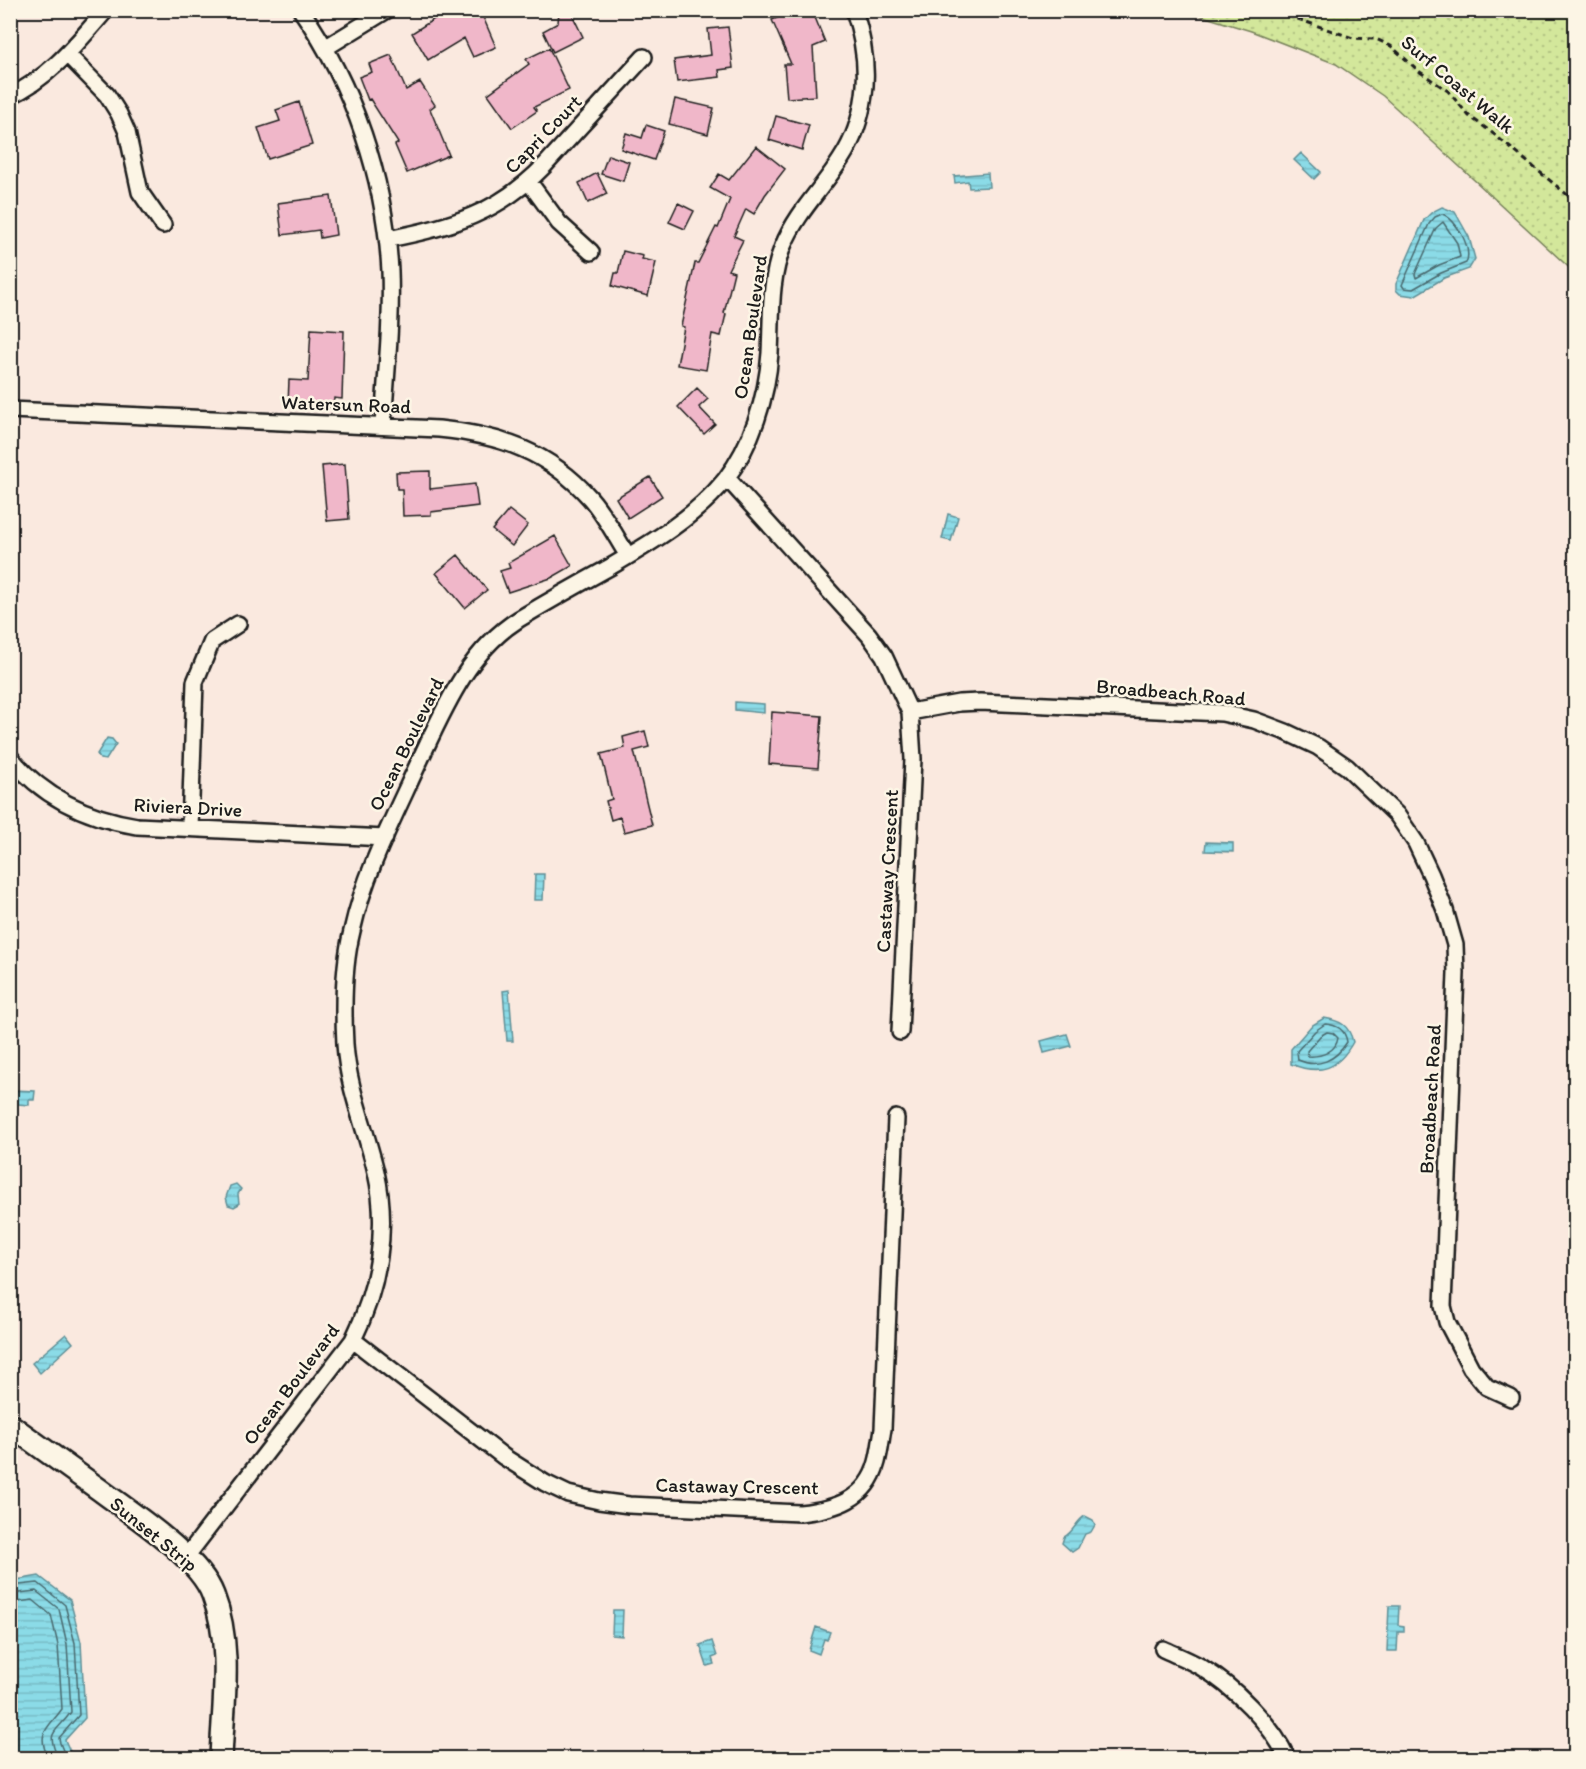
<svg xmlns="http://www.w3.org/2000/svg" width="1586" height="1769" font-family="Itim,sans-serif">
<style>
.grass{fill:url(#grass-dots);stroke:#78825c;stroke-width:1.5}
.water{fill:url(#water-rules);stroke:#5f8f96;stroke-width:1.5}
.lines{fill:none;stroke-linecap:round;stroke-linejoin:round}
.shore{stroke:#48686d;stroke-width:1.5}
.building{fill:#f0b7c9;stroke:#1c1c1c;stroke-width:1.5}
.street-casing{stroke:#1c1c1c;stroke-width:20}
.secondary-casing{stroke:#1c1c1c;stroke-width:26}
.path{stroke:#1c1c1c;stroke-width:3;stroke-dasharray:6 4.5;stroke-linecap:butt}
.street{stroke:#fcf5e5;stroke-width:15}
.secondary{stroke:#fcf5e5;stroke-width:21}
.labels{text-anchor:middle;stroke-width:5;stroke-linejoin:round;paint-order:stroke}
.street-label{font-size:20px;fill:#1c1c1c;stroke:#fcf5e5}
</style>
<defs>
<pattern id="grass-dots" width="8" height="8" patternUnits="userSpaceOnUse" patternTransform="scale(1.5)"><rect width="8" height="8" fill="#d3e79b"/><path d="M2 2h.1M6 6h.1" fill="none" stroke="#b5c685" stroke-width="1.8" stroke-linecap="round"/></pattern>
<pattern id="water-rules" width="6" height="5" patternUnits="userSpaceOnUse" patternTransform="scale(1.5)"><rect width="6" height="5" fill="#8bdbe7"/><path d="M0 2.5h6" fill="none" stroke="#77bbc6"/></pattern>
</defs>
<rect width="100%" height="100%" fill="#fae9df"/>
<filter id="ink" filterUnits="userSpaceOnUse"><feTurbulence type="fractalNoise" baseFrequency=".0167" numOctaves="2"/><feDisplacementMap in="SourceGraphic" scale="12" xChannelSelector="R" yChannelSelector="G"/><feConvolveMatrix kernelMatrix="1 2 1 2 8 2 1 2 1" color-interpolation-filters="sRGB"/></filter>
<g filter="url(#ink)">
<path class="grass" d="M1186,11H1575V273L1383,96L1336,64L1251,31Z"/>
<path class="water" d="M1301,153L1321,172L1314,179L1294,160Z
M988,173L989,187L969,188L968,181L955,183L954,176Z
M1442,207L1455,212L1469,237L1475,259L1469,269L1444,278L1414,296L1400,294L1396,290V284L1424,220L1432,212Z
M948,514L958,517L951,541L942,539Z
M735,702L764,704V713L735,710Z
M107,738L112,739L116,744L106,760L100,759L97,754Z
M1206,842L1233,843V852L1205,851Z
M535,874H544L543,900H534Z
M509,990L513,1041H507L503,991Z
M1324,1018C1341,1021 1349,1025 1353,1042C1338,1069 1320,1076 1291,1064V1049L1311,1026Z
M1067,1034L1071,1046L1044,1053L1041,1041Z
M13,1090L35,1091L34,1100H29V1105L18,1104V1099H13Z
M236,1184L241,1189L238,1194L239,1204L234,1207L228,1205L226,1197L230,1186Z
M66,1334L73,1343L40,1373L32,1363Z
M1085,1516L1093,1520L1095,1525L1091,1532L1085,1534L1078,1548L1072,1552L1062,1543L1064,1537C1074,1532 1076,1521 1085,1516Z
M39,1576L70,1600L81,1642L85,1718L65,1740L73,1758H11V1581Z
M1389,1606H1399L1398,1625L1404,1626V1632H1398L1397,1651H1387Z
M613,1610H623L622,1636L612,1635Z
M816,1627L830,1632L827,1640L824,1639L819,1654L809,1650Z
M712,1641L717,1656L712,1658L714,1664L707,1666L700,1645Z"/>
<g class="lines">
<path class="shore" d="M1442,214C1456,218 1473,249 1466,263L1441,273L1413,289L1404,288L1402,285L1429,224L1435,217Z
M1443,222L1457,243L1460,257L1439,265L1416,278L1415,274L1436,228Z
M1325,1024C1337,1025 1345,1029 1347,1042C1336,1060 1318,1069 1298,1060L1297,1051L1315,1031Z
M1327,1032L1333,1033L1338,1038C1336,1052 1321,1057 1308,1056L1307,1051L1320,1036Z
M10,1586L38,1583L65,1605L75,1643L79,1715L59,1738L60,1743L66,1758
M10,1594L36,1591L59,1609L67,1644L71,1712C56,1734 45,1729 58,1758
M10,1603L33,1600L51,1615L58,1645L62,1709C48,1729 36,1731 48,1758"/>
</g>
<path class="building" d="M435,10H480L496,47L473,57L464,38L428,60L412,33L439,16Z
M559,10H570L583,37L553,52L543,31L558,23Z
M796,10H812L825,42L813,47L816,96L787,98L784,64H791L772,20Z
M728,27L733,68L719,70L720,77L677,82L674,60L711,55L708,29Z
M549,48L569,90L534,107L537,111L512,128L488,94L529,64L526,59Z
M391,55L406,90L420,82L435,105L430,109L449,155L407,173L395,145L398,143L370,99L368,100L359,77L372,72L369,64Z
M675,99L714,108L708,134L669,124Z
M299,102L312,145L268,159L258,128L280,121L276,110Z
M776,116L809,125L802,150L769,140Z
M646,125L664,131L654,160L621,149L626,133L642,138Z
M756,146L785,169L765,195L754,214L746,209L734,236L743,240L728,270L734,272L724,313L726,314L721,336L712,334L706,370L677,365L684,327L681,326L695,263H698L716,227L718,228L730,199L710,188L719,174L729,180Z
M608,155L629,162L623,181L601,174Z
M597,173L607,194L588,203L579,183Z
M331,196L336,235L320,238L319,230L282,235L278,203Z
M678,203L694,211L685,229L669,222Z
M623,251L643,256L642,259L656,262L648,296L612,286L615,273H618Z
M311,329L344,331L342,399L334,398L333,408L288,405L289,380L308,381Z
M697,388L708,399L699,407L715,424L704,434L678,407Z
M345,464L349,519L327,521L322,466Z
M430,471V489L475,484L478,506L431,512V515L403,516L402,489H397L396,472Z
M650,477L662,496L628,518L616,498Z
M509,510L528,525L512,546L492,530Z
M555,536L572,566L551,578L508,592L500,571L510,568L508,563Z
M458,555L487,590L465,608L436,573Z
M772,712L822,716L818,768L769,764Z
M645,731L649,747L634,751L652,825L624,832L620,817L611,820L606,801L612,799L601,754L625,748L623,737Z"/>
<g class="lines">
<g class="street-casing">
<path id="street" d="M301,10C354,86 385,179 390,271C392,323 386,375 383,426
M325,48L387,10
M67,54L107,95L119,114L127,132L140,192L163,225
M10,96C50,78 78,42 106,10
M529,182L559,223L591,252
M388,239C451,227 499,213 545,165L644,57
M10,410L439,429C500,435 549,452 590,498C605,515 616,537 628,556
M727,478L869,635L884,656L910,712L959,703L980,702L1222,713L1254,720L1286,732L1318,747L1347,767L1397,815L1416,843L1431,875L1445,910L1455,945L1456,973L1443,1306L1447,1322L1471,1368L1487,1387L1511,1398
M10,757C43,798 87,818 137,826L385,838
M190,828L195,682L212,641L238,624
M900,1032L913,759L910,712
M353,1340L504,1457L545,1483L568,1494L599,1501L629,1505L800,1513C835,1509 867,1500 877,1462C880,1451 881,1440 883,1429L896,1118
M186,1557L353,1340C378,1289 389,1229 376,1172C366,1129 348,1089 345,1044C343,1008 343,967 352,931C365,872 394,817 419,762C444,709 468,651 519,619C549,601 579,584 610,567C651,543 694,518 725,480C752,445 767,397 770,353C772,316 769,281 783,246C797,212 822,189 841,159C853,141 861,117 864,95C868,67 863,38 854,10
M1163,1649C1176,1655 1189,1660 1201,1667C1233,1686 1272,1724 1287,1758"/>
</g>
<g class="secondary-casing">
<path id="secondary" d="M10,1425C40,1447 70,1468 100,1490C132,1514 199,1557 213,1595C233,1646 223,1705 221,1758"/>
</g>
<path class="path" d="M1236,10L1241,13L1258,12L1283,14L1353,38L1376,39L1391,46L1420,72L1448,91L1469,116L1490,131L1576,202"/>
<use href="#street" class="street"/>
<use href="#secondary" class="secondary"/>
</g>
</g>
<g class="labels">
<g class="street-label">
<text transform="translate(1458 84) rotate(40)" y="7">Surf Coast Walk</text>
<text transform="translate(543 134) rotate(-46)" y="7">Capri Court</text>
<text transform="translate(750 327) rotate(-82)" y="7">Ocean Boulevard</text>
<text transform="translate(346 404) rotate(2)" y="7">Watersun Road</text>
<text transform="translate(1171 692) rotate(5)" y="7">Broadbeach Road</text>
<text transform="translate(406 744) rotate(-64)" y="7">Ocean Boulevard</text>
<text transform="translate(188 807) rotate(3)" y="7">Riviera Drive</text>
<text transform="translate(887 871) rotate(-87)" y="7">Castaway Crescent</text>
<text transform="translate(1430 1099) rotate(-87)" y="7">Broadbeach Road</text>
<text transform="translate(291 1384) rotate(-53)" y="7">Ocean Boulevard</text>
<text transform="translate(737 1486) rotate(1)" y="7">Castaway Crescent</text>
<text transform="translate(154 1534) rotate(39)" y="7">Sunset Strip</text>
</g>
</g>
<rect width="1586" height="1769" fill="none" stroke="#fcf5e5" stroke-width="36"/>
<rect x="18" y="18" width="1550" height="1733" fill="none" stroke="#1c1c1c" stroke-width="2" filter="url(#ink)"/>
</svg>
